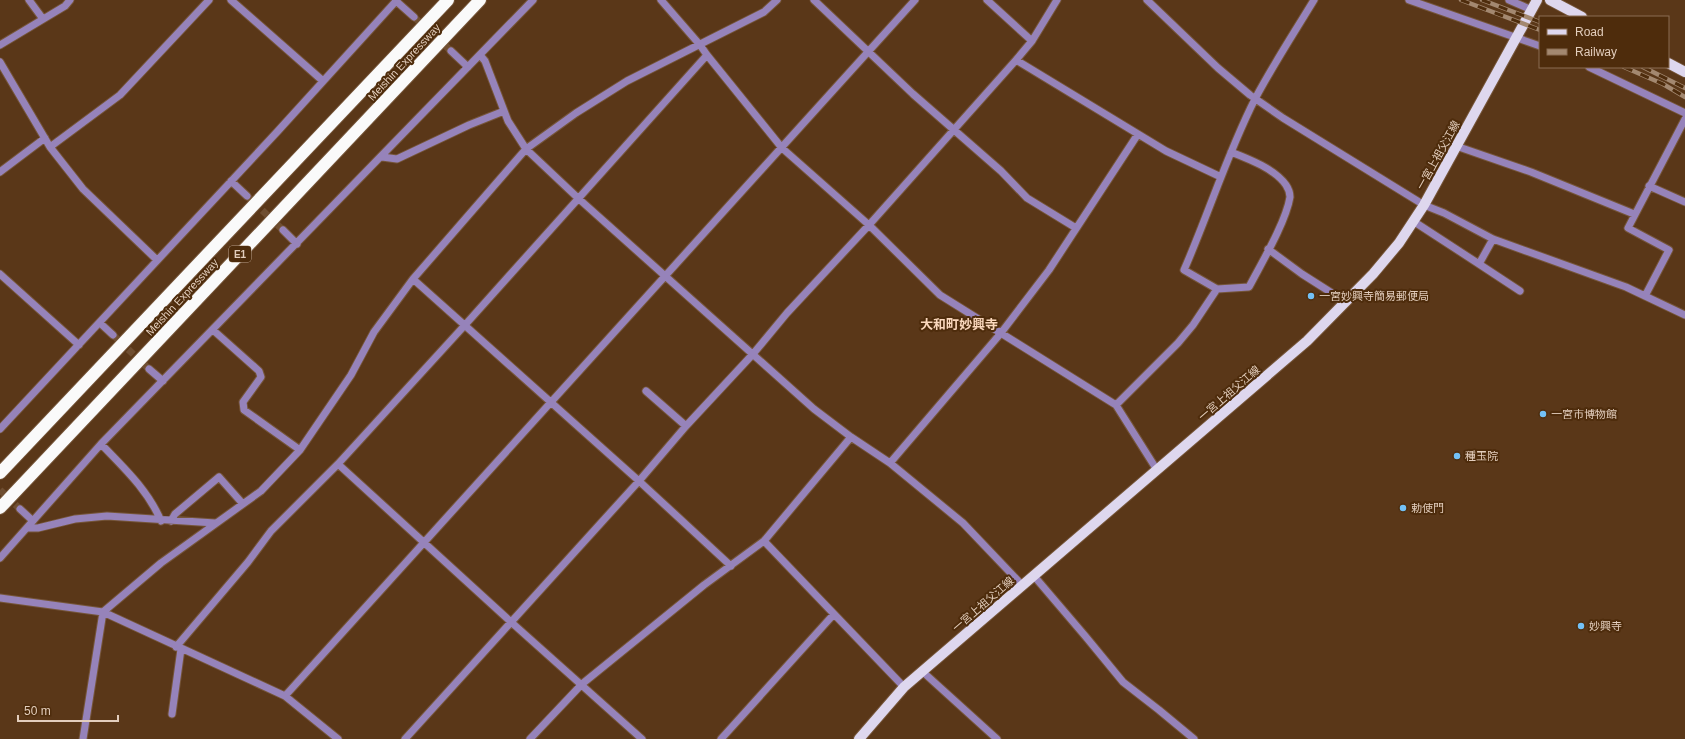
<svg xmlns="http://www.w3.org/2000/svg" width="1685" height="739" font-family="Arial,'Noto Sans JP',sans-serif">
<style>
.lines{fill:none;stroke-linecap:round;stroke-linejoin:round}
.minor-tunnel{stroke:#6f4e31;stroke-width:7;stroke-dasharray:7 3.5;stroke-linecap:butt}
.minor-casing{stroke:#755539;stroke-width:9}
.major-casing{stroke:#755539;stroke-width:12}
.highway-casing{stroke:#755539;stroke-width:14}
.minor{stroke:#9683ba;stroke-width:7}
.major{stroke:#ded7ee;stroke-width:10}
.highway{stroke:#fafafa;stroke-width:12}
.rail-casing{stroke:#a38870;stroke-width:4.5}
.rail{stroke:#4e2c0c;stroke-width:3;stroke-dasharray:9;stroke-linecap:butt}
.poi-dot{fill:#73c1f6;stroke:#4e2c0c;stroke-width:1.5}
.labels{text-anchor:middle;stroke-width:4;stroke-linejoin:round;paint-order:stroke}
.shield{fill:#4e2c0c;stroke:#b69d88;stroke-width:1}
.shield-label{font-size:10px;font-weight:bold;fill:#e3cebd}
.street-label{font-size:11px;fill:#e3cebd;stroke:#4e2c0c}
.poi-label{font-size:11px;fill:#e3cebd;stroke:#4e2c0c;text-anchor:start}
.quarter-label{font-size:13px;font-weight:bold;fill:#fad7bc;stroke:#4e2c0c}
</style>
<rect width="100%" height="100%" fill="#5a3718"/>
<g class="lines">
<path class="minor-tunnel" d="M414,17L451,51
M247,196L283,230
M113,335L149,369
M0,490L20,509"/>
<g class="minor-casing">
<path id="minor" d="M29,0L43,19
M231,0L323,81
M661,0L700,45L707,55L782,148L869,225L940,295L1116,405L1157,470
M814,0L913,94L1001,171L1027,198L1076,228
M987,0L1032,41
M1147,0L1218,68L1250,95L1283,118L1424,205L1444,213L1493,239L1626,287L1685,315
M1409,0L1540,46
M1509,0L1532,10
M396,1L414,17
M0,45L65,6L70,0
M451,51L468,67
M480,55L485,61L508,121L526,149L579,199L814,409L851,437L764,541L704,585L582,684L530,739
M1016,60L1166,151L1221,177
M0,62L50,147L83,189L157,260
M1589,67L1685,113
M1456,146L1531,172L1634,214
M50,147L120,95L209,0
M382,157L397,159L469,125L504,111
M0,172L45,138
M231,181L247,196
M1649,186L1685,202
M1413,221L1479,264L1493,239
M283,230L297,244
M1268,249L1302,274L1346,302
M1479,264L1520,291
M0,274L79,345
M413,279L639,481L731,566
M1217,289L1184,270C1209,213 1227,154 1255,99C1273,65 1294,33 1314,0
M1645,296L1669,250L1628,228L1685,119
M100,323L113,335
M213,330L259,371L261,377L243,402L244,410L300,450
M149,369L163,381
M646,391L686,426
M1116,405L1178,343L1193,325L1217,289L1249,287C1261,264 1286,222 1290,197C1290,194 1288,188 1286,185C1275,169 1249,159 1231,152
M0,429L277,132L397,0
M851,437L890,463L963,523L1022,585
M101,444C124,468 148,490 161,521
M890,463L1001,333L1049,270L1138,134
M338,464L511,622L642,739
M20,509L33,521
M171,521L175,514L219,477L243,504
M27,528H38L75,519L107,516L215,523
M764,541L904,687
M0,558L101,444L533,0
M1034,576L1086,637L1123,682L1159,710L1194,739
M0,598L103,612L285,696L338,739
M176,647L248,562L271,531L338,464L465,325L707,55
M923,672L997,739
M285,696L915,0
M172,714L181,649
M83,739L103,612L161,563L261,491L300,450L351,375L374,332L413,279L526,149L576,113L627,81L764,12L777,0
M405,739L639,481L686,426L753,354L787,313L869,225L1016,60L1032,41L1057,0
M721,739L834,614"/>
</g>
<g class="major-casing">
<path id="major" d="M1550,0L1582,17
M1668,63L1685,72
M859,739L904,687L1307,341L1373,274L1399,243L1424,205L1537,0"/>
</g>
<g class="highway-casing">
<path id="highway" d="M0,473L448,0
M0,508L480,0"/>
</g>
<use href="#minor" class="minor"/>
<use href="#major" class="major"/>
<use href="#highway" class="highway"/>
<g class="rail-casing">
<path id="rail" d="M1461,0L1540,30
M1482,0L1540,22
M1624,67L1663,84L1685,97
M1643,67L1685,88"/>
</g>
<use href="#rail" class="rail"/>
</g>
<g class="poi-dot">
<circle cx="1311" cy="296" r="4"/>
<circle cx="1543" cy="414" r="4"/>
<circle cx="1457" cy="456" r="4"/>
<circle cx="1403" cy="508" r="4"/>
<circle cx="1581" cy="626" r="4"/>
</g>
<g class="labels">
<rect class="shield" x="229" y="246" width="22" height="16" rx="3"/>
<g class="shield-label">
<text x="240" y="258">E1</text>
</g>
<g class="street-label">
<text transform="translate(404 62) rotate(-47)" y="4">Meishin Expressway</text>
<text transform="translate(1438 155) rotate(-61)" y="4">一宮上祖父江線</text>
<text transform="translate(182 297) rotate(-47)" y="4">Meishin Expressway</text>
<text transform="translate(1229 393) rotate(-41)" y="4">一宮上祖父江線</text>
<text transform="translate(983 604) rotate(-41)" y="4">一宮上祖父江線</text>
</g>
<g class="poi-label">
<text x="1319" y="300">一宮妙興寺簡易郵便局</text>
<text x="1551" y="418">一宮市博物館</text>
<text x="1465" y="460">種玉院</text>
<text x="1411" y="512">勅使門</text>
<text x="1589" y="630">妙興寺</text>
</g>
<g class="quarter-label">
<text x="959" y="329">大和町妙興寺</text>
</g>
</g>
<rect x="1539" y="16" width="130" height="52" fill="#4e2c0c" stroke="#8a6d53"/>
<rect x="1547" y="29" width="20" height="6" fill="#ded7ee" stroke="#8a6d53"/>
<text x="1575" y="36" font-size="12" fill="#e3cebd">Road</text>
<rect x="1547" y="49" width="20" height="6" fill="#a38870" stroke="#8a6d53"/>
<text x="1575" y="56" font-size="12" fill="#e3cebd">Railway</text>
<path d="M18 715v6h100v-6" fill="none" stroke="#e3cebd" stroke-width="2"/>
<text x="24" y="715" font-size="12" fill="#e3cebd" stroke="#4e2c0c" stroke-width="3" paint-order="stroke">50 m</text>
</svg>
